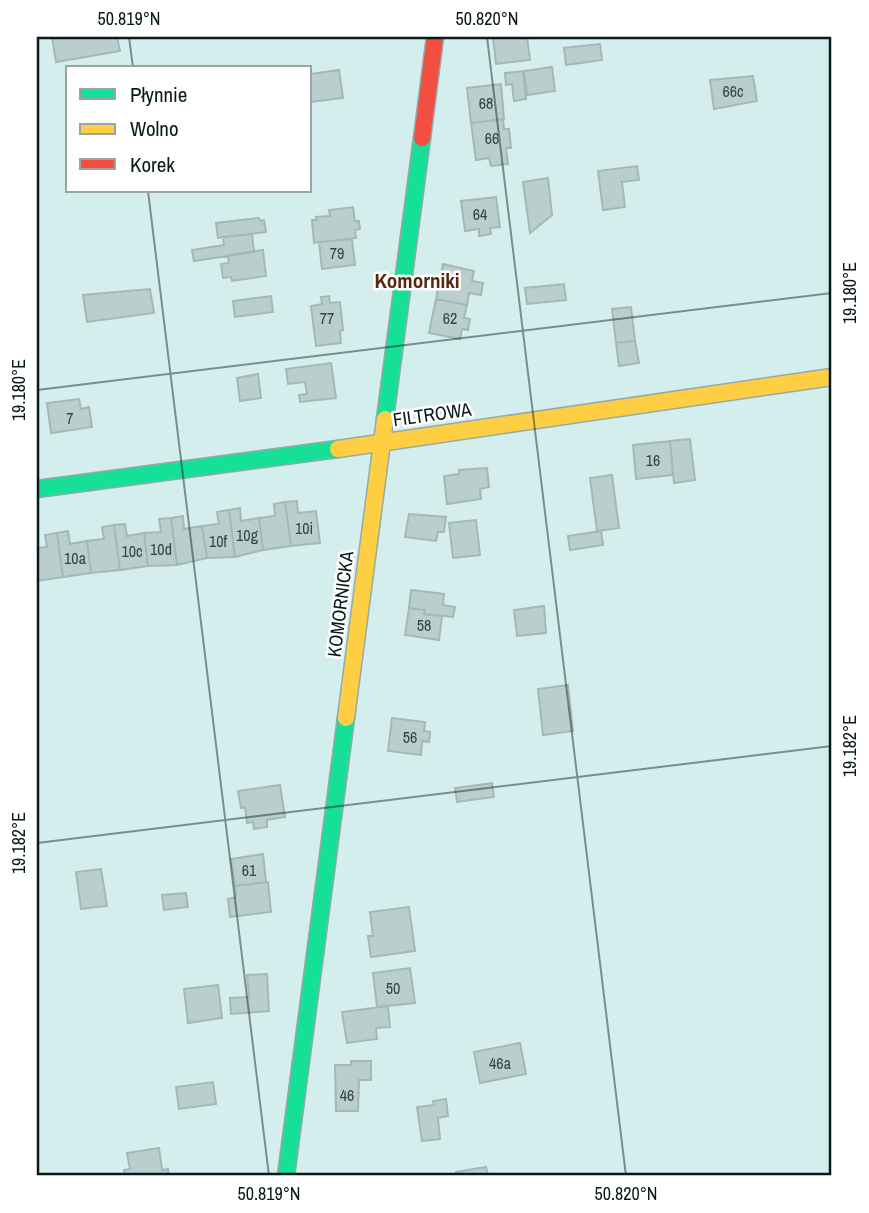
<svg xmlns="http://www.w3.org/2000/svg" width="869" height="1213" font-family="'Archivo Narrow',sans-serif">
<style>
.building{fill:#bacece;stroke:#a4b8b8;stroke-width:2}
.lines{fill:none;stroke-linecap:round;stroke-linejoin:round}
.fast-casing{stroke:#95a9a9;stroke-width:19}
.slow-casing{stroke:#95a9a9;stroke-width:19}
.jam-casing{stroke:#95a9a9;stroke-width:19}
.fast{stroke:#16e098;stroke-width:16}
.slow{stroke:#ffcf43;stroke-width:16}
.jam{stroke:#f24e42;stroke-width:16}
.ticks{fill:none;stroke:#071919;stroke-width:2;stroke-opacity:0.45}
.labels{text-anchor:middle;stroke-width:5;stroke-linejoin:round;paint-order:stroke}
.number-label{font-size:16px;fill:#344646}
.street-label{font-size:19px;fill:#071919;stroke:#fff}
.neighbourhood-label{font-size:21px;font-weight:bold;fill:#56260e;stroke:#fff}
.neatline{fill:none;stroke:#071919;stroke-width:2.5}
.ticks-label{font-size:18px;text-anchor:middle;fill:#071919}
</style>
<rect width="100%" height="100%" fill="#d4eeee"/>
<path class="building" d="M52,37H117L120,51L56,62Z
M493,37H527L530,60L496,64Z
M600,44L602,60L566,65L564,48Z
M552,67L555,91L527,95L524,71Z
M339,70L343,98L310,102V74Z
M523,71L526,99L514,101L512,84L506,85L505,73Z
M753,76L757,101L714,109L710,80Z
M501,84L504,119L471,123L467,88Z
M503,119L504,129H509L511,148H506L508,164L491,166L489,158L476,160L471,123Z
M637,166L639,180L622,182L625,207L603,210L598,171Z
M548,178L552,215L530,233L523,182Z
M496,197L500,227L490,228L491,234L479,236V229L465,231L461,201Z
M353,207L355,221H359L360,229L355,230L356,238L314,243L312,220H317L316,217L330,216L329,210Z
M259,218L260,221L264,220L266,232L218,238L216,223Z
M252,234L254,252L194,261L192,250L224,245L223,237Z
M352,239L355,265L322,269L319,242Z
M263,250L266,276L232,281L231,277L223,278L221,264L229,263L228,255Z
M443,264L474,271L472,281L483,283L481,295L469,293L467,305L436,299Z
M564,284L566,300L527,304L525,288Z
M150,289L154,313L87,322L83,295Z
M271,296L273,312L235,317L233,301Z
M329,296L330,303L340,302L343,330L340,331L341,343L316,346L311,306L322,304L321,297Z
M436,299L467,305L464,318L470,319L468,330L462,329L460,339L429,333Z
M631,307L635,341L616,343L612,309Z
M635,341L639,363L619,366L616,343Z
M331,363L336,398L300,402L299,395L307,394L305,382L288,384L286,369Z
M258,374L261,398L240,401L237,378Z
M79,399L81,409L89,407L92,427L51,433L47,403Z
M690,439L695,480L674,483L670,441Z
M670,441L673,475L636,479L633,445Z
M487,468L489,487L480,489L481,499L447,504L444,476L459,474V470Z
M612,475L619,528L597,531L590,478Z
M297,501L298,513L316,511L320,543L291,546L285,502Z
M285,502L291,546L263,550L259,518L275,516L274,504Z
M240,508L241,521L259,518L263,550L235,557L229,510Z
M229,510L235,557L207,558L202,526L219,524L217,512Z
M409,514L446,517L444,532H438L436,541L405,537Z
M183,516L184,529L202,526L207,558L177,565L171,518Z
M171,518L177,565L148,566L144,533L161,532L159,519Z
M476,520L480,555L453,558L449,523Z
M125,524L127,536L144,533L148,566L120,570L114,525Z
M114,525L120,570L91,573L87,541L104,539L102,527Z
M68,531L70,544L87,541L91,573L63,577L57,533Z
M601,531L603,545L570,550L568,536Z
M57,533L63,577L37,581V548L47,547L45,535Z
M411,590L444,594L443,605L455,607L453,617L424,614L425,610L409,608Z
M544,606L546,633L517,636L514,610Z
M409,608L425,610L424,614L442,616L439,640L405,635Z
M568,685L573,731L543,735L538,689Z
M392,718L425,722L424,731L430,732L429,742L422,741L421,755L388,751Z
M492,783L494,797L457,802L455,788Z
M280,785L285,817L267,820V827L254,829L253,822L247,823L245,807L241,808L238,791Z
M263,854L266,882L235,886L231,859Z
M101,869L107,906L81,909L76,872Z
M268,882L271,912L230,917L228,899L236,897L235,886Z
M186,893L188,907L164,910L162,895Z
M409,907L415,951L371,957L368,936H373L370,912Z
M410,968L415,1003L377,1007L373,973Z
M267,974L269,1011L231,1014L230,998L249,997L247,975Z
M218,985L222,1018L188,1023L184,989Z
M388,1006L390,1027L376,1028L377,1039L347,1043L342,1012Z
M520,1043L526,1074L480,1083L474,1052Z
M351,1061H371V1080H359L358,1111H336L335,1065H351Z
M213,1082L216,1104L179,1109L176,1087Z
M446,1099L448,1116L438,1118L440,1139L422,1141L417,1107L434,1105L433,1101Z
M159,1148L162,1170L168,1169L169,1176H125L124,1170L130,1169L127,1153Z
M486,1167L488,1176H457L456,1172Z"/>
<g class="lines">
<g class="fast-casing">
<path id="fast" d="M385,419L422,138
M37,489L338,449
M286,1176L346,718"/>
</g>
<g class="slow-casing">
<path id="slow" d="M338,449L832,377
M346,718L385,419"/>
</g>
<g class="jam-casing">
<path id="jam" d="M422,138L435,37"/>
</g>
<use href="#fast" class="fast"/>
<use href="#slow" class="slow"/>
<use href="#jam" class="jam"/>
</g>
<path class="ticks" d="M129,37L133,68M487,37L626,1176M148,191L269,1176M37,390L832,293M37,843L832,746"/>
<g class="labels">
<g class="number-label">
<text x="733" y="97">66c</text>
<text x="486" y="109">68</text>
<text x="492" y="144">66</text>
<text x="480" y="220">64</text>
<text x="337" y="259">79</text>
<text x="327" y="324">77</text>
<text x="450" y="324">62</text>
<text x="70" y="424">7</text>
<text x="653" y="466">16</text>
<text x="304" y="534">10i</text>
<text x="247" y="541">10g</text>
<text x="218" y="547">10f</text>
<text x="161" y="555">10d</text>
<text x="132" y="557">10c</text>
<text x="75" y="564">10a</text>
<text x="424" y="631">58</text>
<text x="410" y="743">56</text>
<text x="249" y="876">61</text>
<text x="393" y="994">50</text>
<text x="500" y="1069">46a</text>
<text x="347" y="1101">46</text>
</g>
<g class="street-label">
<text transform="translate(432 414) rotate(-8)" y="7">FILTROWA</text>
<text transform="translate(340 604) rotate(-83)" y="7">KOMORNICKA</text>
</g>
<g class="neighbourhood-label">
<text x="417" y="288">Komorniki</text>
</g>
</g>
<rect width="869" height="1213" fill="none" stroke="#ffffff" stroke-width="77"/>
<rect x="66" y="66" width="245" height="126" fill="#ffffff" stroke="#9ca3a3" stroke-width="2"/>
<rect x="80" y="89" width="35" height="10" fill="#16e098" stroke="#9ca3a3" stroke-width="2"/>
<text x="130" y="102" font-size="21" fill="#071919">Płynnie</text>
<rect x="80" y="124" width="35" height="10" fill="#ffcf43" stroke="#9ca3a3" stroke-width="2"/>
<text x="130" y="136" font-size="21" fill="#071919">Wolno</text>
<rect x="80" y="159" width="35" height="10" fill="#f24e42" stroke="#9ca3a3" stroke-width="2"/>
<text x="130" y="172" font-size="21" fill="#071919">Korek</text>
<rect x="38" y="38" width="792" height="1136" class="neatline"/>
<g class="ticks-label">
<text x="129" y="25">50.819°N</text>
<text x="487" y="25">50.820°N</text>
<text transform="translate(850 293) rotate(-90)" y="6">19.180°E</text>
<text transform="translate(19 390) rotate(-90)" y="6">19.180°E</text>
<text transform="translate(850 746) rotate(-90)" y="6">19.182°E</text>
<text transform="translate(19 843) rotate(-90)" y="6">19.182°E</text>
<text x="269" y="1200">50.819°N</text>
<text x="626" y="1200">50.820°N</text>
</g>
</svg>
